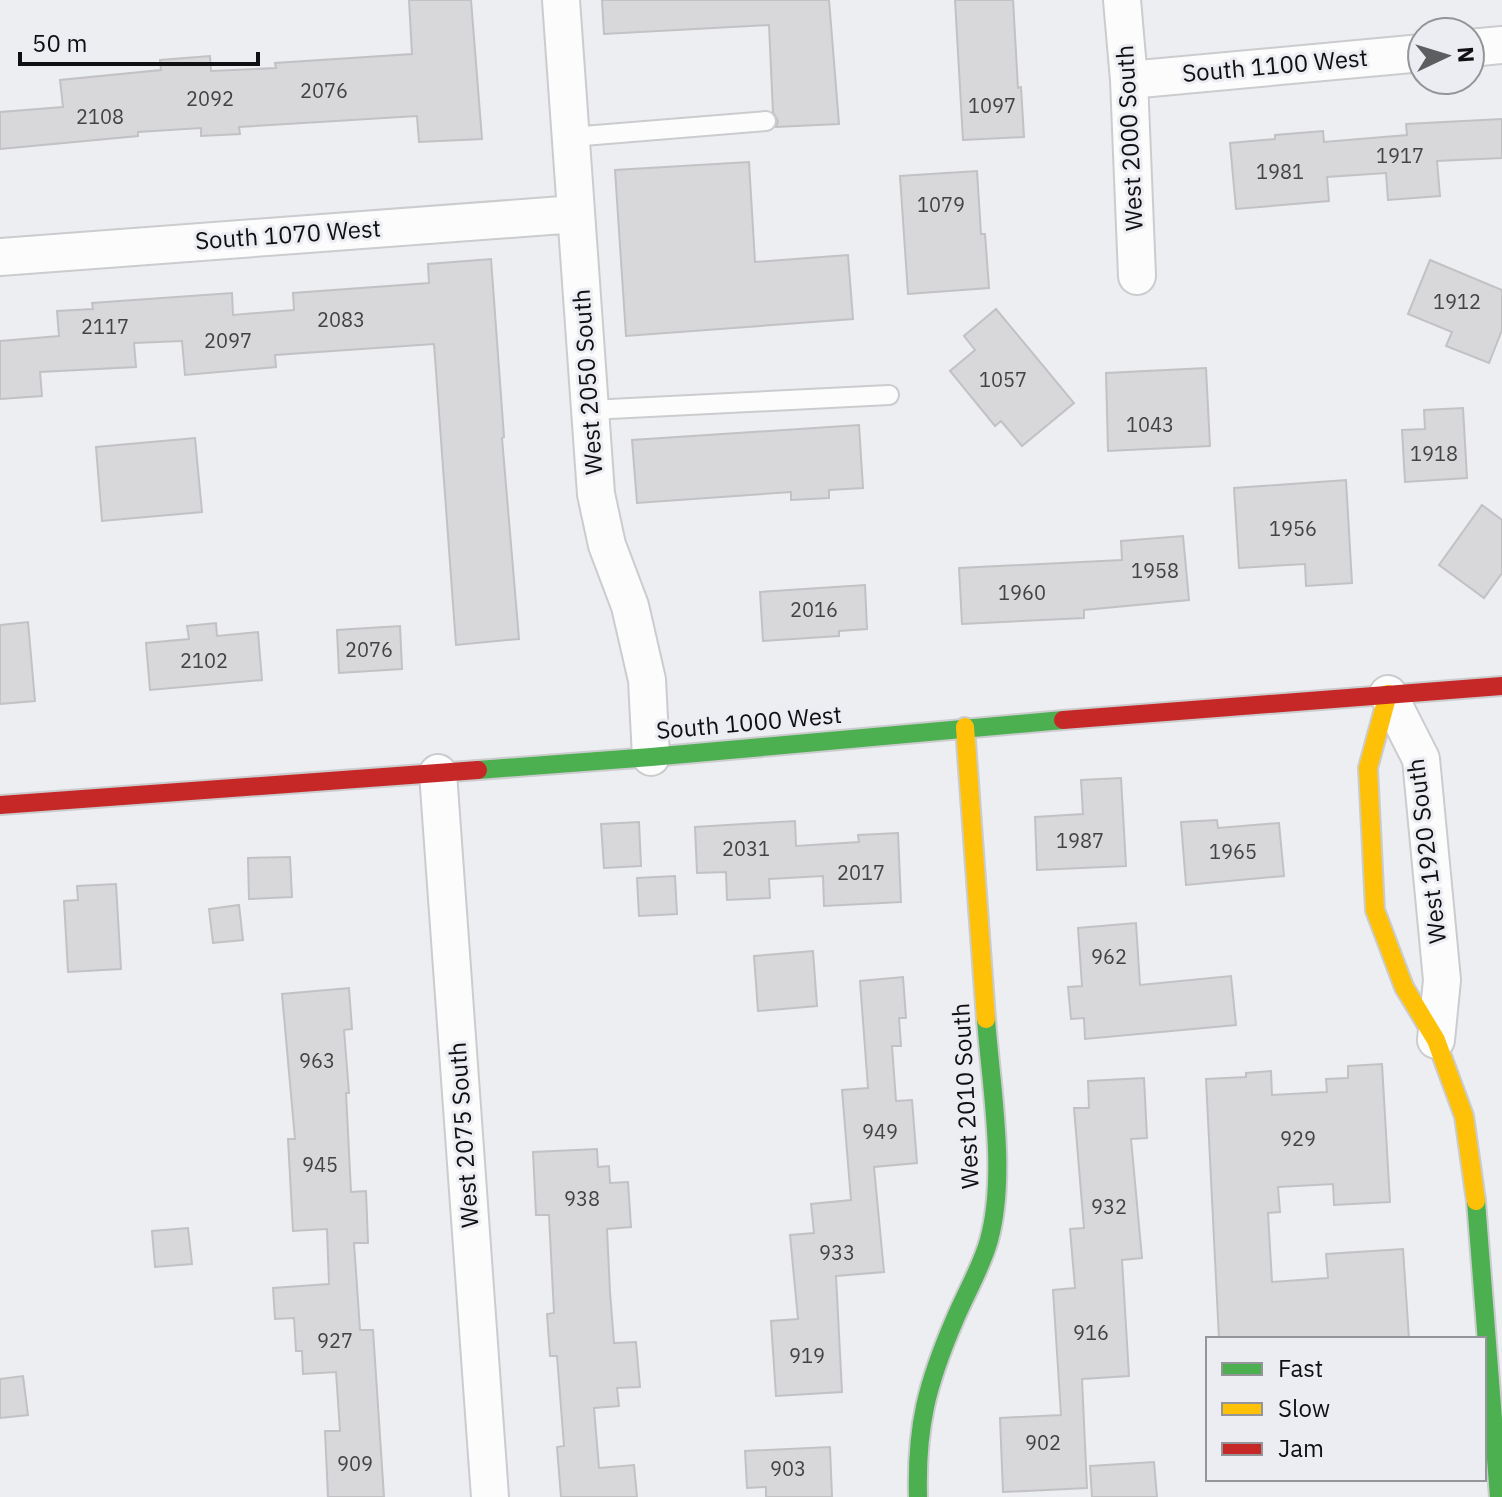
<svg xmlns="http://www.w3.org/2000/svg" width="1502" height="1497" font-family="'IBM Plex Sans',sans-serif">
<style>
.building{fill:#d8d7d9;stroke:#c2c1c3;stroke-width:2}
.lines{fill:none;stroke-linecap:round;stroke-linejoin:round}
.lane-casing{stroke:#cbccce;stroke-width:22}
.street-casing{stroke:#cbccce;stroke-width:40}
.fast-casing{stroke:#cbccce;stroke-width:22}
.slow-casing{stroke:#cbccce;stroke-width:22}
.jam-casing{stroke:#cbccce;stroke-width:22}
.lane{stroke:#fcfcfd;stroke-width:18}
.street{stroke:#fcfcfd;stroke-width:36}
.fast{stroke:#4caf50;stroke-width:18}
.slow{stroke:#ffc107;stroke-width:18}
.jam{stroke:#c62828;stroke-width:18}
.labels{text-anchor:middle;stroke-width:6;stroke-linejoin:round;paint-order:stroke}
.number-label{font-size:20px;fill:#434345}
.street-label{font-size:24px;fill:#101012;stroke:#ecedf2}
</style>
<rect width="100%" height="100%" fill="#edeef1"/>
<path class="building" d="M409,0H471L482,139L419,142L417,116L239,127L240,134L201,136V128L138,132V136L0,149V112L63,107L60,80L161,70L160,60L210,56L211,71L276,68L275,63L412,54Z
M602,0H829L839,124L776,127L778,121L773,112L769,25L604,34Z
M955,0H1013L1018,88L1021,87L1024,137L963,140Z
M1502,119V158L1437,161L1440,196L1388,200L1386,173L1327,177L1329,201L1236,209L1230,143L1275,139V135L1323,131L1324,142L1407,135L1406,124Z
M749,162L755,262L848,255L853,319L626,336L615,170Z
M977,171L981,234H985L989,288L908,294L900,176Z
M491,259L504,437L502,438L519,639L456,645L434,344L275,355L276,367L185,375L182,341L134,343L136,367L40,372L42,396L0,399V341L59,336L57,311L93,309L92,303L232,293L233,315L294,310L293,293L429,283L428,264Z
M1430,260L1502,290V330L1489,363L1446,346L1452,332L1408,314Z
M996,309L1074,403L1022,446L1001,421L995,426L950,371L975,350L964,336Z
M1206,368L1210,446L1108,451L1106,373Z
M1463,408L1467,478L1405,482L1402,430L1425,429L1424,410Z
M859,425L863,488L829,490V498L791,500V492L637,503L632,440Z
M195,438L202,512L102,521L96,447Z
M1346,480L1352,583L1306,586L1305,564L1239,568L1234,488Z
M1482,505L1502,520V573L1484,598L1439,565Z
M1183,536L1189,600L1084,610V618L962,624L959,568L1122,560L1121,541Z
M865,585L867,629L839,631V636L763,641L760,592Z
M28,622L35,701L0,704V625Z
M216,623L217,636L258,632L262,680L150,690L146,643L189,639L187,626Z
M400,626L402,669L339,673L337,630Z
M1121,778L1126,866L1037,870L1035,817L1083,814L1081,780Z
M1217,820L1218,828L1279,823L1284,876L1186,885L1181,822Z
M795,821L796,846L859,842L858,835L898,833L901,902L824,906L823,876L769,879L770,898L727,900L726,872L697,873L695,827Z
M639,822L641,866L604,868L601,824Z
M290,857L292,897L249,899L248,858Z
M675,876L677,914L639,916L637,878Z
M116,884L121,969L68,972L64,901L78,900L77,886Z
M239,905L243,940L213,943L209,909Z
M1136,923L1140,985L1231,976L1236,1025L1085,1039L1084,1018L1071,1019L1068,987L1082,986L1078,928Z
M813,951L817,1006L758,1011L754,956Z
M903,977L906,1018H899L901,1046H892L896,1101L912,1100L917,1163L874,1167L884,1272L836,1276L842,1392L776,1396L771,1321L798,1319L790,1235L814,1233L811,1204L851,1200L842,1090L868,1088L860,981Z
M349,988L352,1029L344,1030L349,1093H346L351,1192L366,1191L368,1243H354L360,1330H373L384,1497H328L325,1431H340L336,1372L303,1374L302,1351H296L294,1318L275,1319L273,1288L329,1284L327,1229L293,1231L288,1139H295L282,994Z
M1382,1064L1390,1202L1334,1205L1333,1184L1278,1187L1280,1212L1268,1213L1272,1282L1328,1278L1326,1254L1403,1249L1409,1339H1219L1206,1079L1246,1077V1073L1271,1071L1272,1095L1327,1092L1326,1079L1348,1078V1066Z
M1144,1078L1147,1138L1131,1139L1142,1258L1122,1260L1129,1376L1082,1379L1087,1488L1003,1492L1000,1418L1061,1415L1053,1290L1075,1288L1070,1229L1084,1228L1074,1108H1089L1088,1081Z
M597,1149L598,1167L609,1166L610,1183L628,1182L631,1227L607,1229L610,1292L614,1343L636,1342L640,1387L617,1388L619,1406L594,1408L599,1468L634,1465L637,1497H561L557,1447L564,1446L557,1356H550L547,1314L554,1313L549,1215H536L533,1152Z
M188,1228L192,1264L155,1267L152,1231Z
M23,1376L28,1415L0,1418V1379Z
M830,1447L832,1497H766V1487L747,1488L745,1451Z
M1154,1462L1157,1497H1092L1090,1466Z"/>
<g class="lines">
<g class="lane-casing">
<path id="lane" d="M571,137L766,121
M590,410L889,395"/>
</g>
<g class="street-casing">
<path id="street" d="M561,0L596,494L607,545L630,606L647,680L651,757
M1122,0L1129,80L1137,276
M1470,48L1502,45
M1129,80L1422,53
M0,257L576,214
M1388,694L1421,759L1442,980L1436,1040
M438,773L490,1497"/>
</g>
<g class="fast-casing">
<path id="fast" d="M478,770L651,757L1063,720
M1476,1201L1499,1497
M918,1497C916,1426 927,1384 955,1319C966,1293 982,1266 989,1240C1007,1174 991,1088 986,1019"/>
</g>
<g class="slow-casing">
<path id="slow" d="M1388,694L1368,768L1375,910L1404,987L1436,1040L1464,1116L1476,1201
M965,727L986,1019"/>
</g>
<g class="jam-casing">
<path id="jam" d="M1063,720L1502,686
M0,805L478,770"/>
</g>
<use href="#lane" class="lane"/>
<use href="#street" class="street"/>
<use href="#fast" class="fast"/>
<use href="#slow" class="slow"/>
<use href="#jam" class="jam"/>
</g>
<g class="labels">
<g class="number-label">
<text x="324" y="98">2076</text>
<text x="210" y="106">2092</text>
<text x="992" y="113">1097</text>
<text x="100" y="124">2108</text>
<text x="1400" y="163">1917</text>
<text x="1280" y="179">1981</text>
<text x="941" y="212">1079</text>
<text x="1457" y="309">1912</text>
<text x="341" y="327">2083</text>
<text x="105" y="334">2117</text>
<text x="228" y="348">2097</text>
<text x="1003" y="387">1057</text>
<text x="1150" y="432">1043</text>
<text x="1434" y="461">1918</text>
<text x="1293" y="536">1956</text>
<text x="1155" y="578">1958</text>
<text x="1022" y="600">1960</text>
<text x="814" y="617">2016</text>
<text x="369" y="657">2076</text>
<text x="204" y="668">2102</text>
<text x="1080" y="848">1987</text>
<text x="746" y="856">2031</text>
<text x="1233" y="859">1965</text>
<text x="861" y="880">2017</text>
<text x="1109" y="964">962</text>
<text x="317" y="1068">963</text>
<text x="880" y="1139">949</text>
<text x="1298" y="1146">929</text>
<text x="320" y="1172">945</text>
<text x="582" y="1206">938</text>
<text x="1109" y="1214">932</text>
<text x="837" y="1260">933</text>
<text x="1091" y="1340">916</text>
<text x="335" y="1348">927</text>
<text x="807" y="1363">919</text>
<text x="1043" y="1450">902</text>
<text x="355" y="1471">909</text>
<text x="788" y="1476">903</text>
</g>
<g class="street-label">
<text transform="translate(1275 66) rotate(-5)" y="8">South 1100 West</text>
<text transform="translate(1130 138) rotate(-93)" y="8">West 2000 South</text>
<text transform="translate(288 235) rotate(-4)" y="8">South 1070 West</text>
<text transform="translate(588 382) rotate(-94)" y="8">West 2050 South</text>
<text transform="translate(749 723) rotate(-5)" y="8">South 1000 West</text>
<text transform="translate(1427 851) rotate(-97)" y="8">West 1920 South</text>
<text transform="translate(966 1096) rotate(-93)" y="8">West 2010 South</text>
<text transform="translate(464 1135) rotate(-94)" y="8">West 2075 South</text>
</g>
</g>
<rect x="1206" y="1337" width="280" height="144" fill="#ecedf2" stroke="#949598" stroke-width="2"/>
<rect x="1222" y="1363" width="40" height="12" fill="#4caf50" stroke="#949598" stroke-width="2"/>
<text x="1278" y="1377" font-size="24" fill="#101012">Fast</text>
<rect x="1222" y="1403" width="40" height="12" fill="#ffc107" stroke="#949598" stroke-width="2"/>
<text x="1278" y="1417" font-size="24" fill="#101012">Slow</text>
<rect x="1222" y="1443" width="40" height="12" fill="#c62828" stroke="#949598" stroke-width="2"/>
<text x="1278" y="1457" font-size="24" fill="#101012">Jam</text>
<g transform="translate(1446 56) rotate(86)"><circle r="38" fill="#ecedf2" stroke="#949598" stroke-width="2"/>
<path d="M0-6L14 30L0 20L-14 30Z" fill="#5d5e60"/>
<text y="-12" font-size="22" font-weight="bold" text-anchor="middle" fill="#101012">N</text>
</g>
<path d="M20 52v12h238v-12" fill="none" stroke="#101012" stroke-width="4"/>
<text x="32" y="52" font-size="24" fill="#101012" stroke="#ecedf2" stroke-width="6" paint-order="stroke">50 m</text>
</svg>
